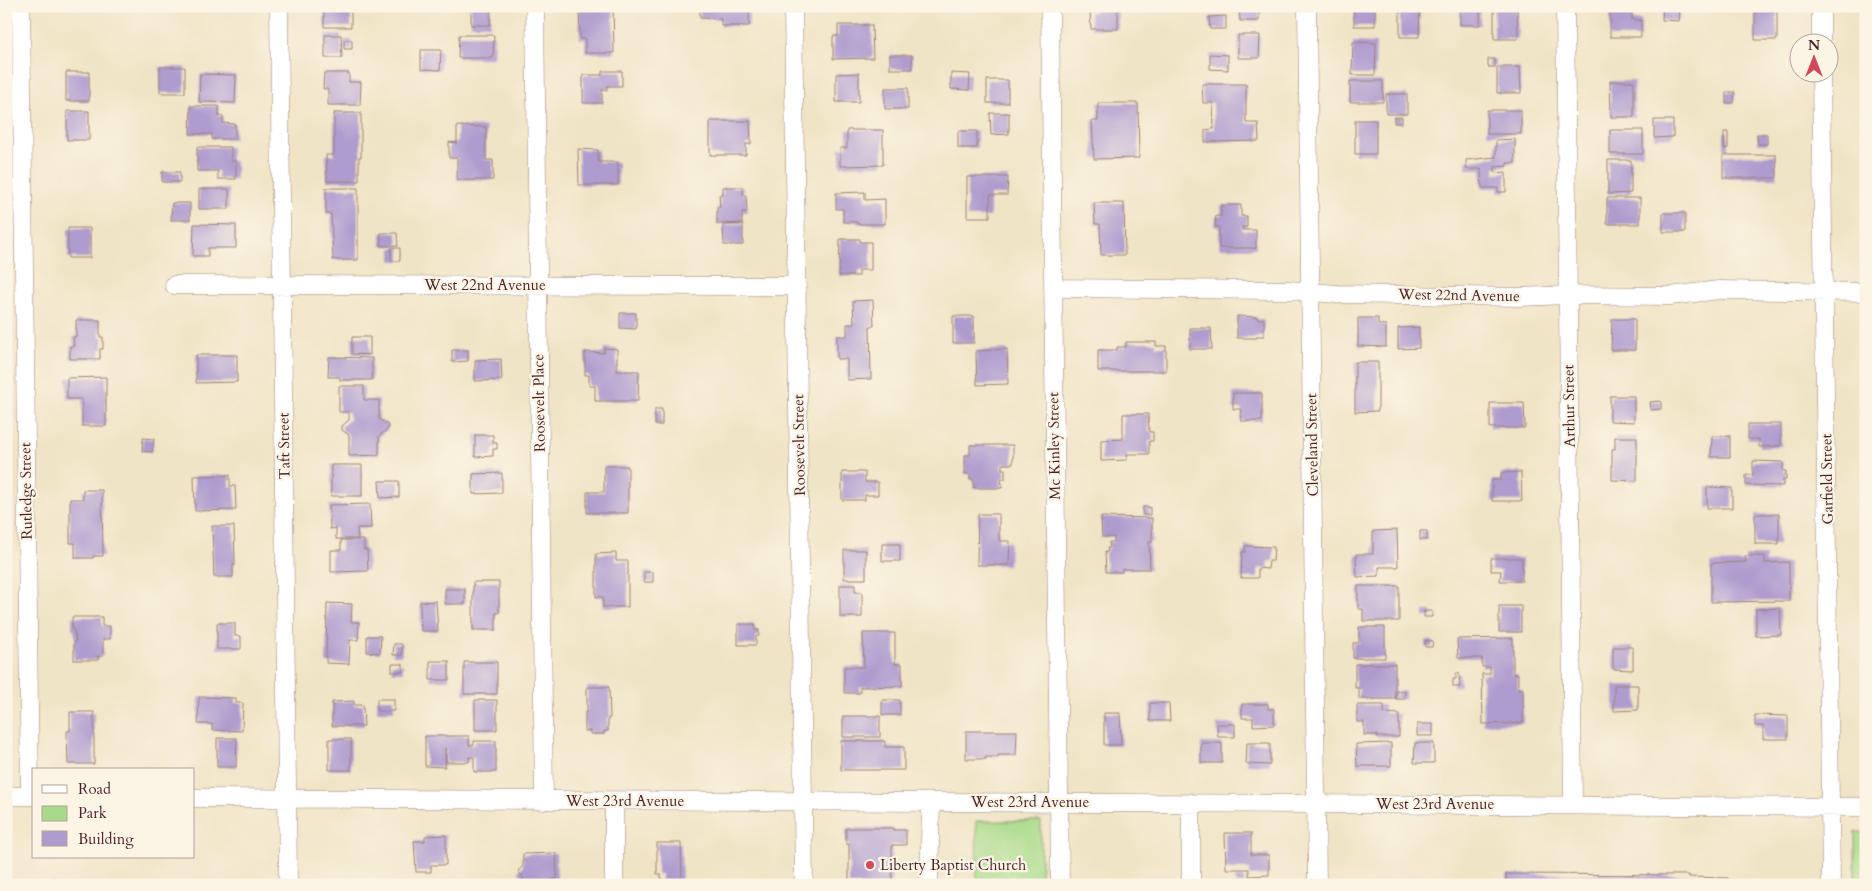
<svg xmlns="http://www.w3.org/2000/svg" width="1872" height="891" font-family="Cardo,serif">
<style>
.green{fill:#a8da89;stroke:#797c5a}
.building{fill:#af9ccf}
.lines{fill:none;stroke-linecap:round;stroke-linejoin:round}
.minor-casing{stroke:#9d8278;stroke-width:19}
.minor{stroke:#fff;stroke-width:18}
.poi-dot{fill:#d1495b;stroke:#fcf5e5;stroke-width:2}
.labels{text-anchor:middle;stroke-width:4.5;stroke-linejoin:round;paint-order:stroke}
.street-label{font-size:15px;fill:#4a1f2b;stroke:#fcf5e5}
.poi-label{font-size:15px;fill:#4a1f2b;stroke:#fcf5e5;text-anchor:start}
</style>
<rect width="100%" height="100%" fill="#fcf5e5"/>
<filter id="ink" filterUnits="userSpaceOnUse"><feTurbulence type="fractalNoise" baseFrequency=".02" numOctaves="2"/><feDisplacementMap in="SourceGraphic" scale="10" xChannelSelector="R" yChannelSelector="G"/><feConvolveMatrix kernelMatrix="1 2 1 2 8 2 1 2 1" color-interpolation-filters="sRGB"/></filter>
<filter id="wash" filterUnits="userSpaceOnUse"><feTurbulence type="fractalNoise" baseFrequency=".0096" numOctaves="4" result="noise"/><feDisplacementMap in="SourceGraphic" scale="20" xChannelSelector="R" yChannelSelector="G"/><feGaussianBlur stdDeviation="1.12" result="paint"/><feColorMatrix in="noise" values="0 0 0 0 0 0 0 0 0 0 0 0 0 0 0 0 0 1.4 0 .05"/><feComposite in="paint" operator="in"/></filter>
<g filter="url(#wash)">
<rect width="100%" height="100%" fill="#f0e4c6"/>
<path class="green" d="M976,821H1041V885H977Z
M1855,832H1866V885H1855Z"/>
<g id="blocks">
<path class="building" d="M324,6H351V27H324Z
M471,6H491L490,25H471Z
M700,6H742V9H749V26H721V19L700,18Z
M901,6H910L911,10H901Z
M1095,6H1118V29H1091L1090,12H1095Z
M1239,6H1259V21H1240Z
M1354,6H1375V26H1354Z
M1400,6H1420L1419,37H1400Z
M1460,6H1480V25H1460Z
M1494,6H1517L1518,39H1494Z
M1663,6H1680L1679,21L1662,20Z
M1755,6H1777V40H1755Z
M579,7H613L614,53H585V39H580Z
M1610,8H1632V20H1641V37H1610Z
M1226,16V29H1210L1209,17Z
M838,25H872L873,58L833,59V36H838Z
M325,35H341L342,58H325Z
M459,35H494L493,58H458Z
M1238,35H1260L1259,58H1238Z
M344,40H352V49H344Z
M1353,42L1376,43L1375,75H1352Z
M421,50H441L440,70L421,69Z
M1210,54L1228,55V70L1210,69Z
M890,55H912V69H890Z
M1488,59H1495V67H1488Z
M160,67H185V93H160Z
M1497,67H1520L1521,93H1497Z
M602,71H622V86H607V90H602V103H583V75H602Z
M66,72H89V101H66Z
M324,73H349V82H361L360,105H328V89H323Z
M859,73V102H836V74Z
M951,73L970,74L969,90L951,89Z
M200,74L236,75L235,103L199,102Z
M987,80H1008V103H987Z
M1350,81H1383V102H1350Z
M1610,81H1634V117H1611Z
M1202,84H1246V123H1258L1259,141L1205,142V130L1214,129L1213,103H1203Z
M885,88H908V109H885Z
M1726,92H1735L1734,103H1726Z
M1386,94H1407V114H1386Z
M1098,103H1138L1139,158L1094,159L1092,121H1098Z
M191,106H219V116H223V123L235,124V139H212V134H190Z
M1487,110H1521V134H1487Z
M67,111H89V140H67Z
M334,113H361V157H359V181H327L326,155H334Z
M990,113H1009V134L991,135Z
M1394,117H1402V123H1394Z
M1355,120H1376V154H1355Z
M1654,120H1673V137L1654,138Z
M710,121H750L751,144H746V155H710Z
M457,126L486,127V160H493V180H457V158H449V142L457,143Z
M847,130H883V165L840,166V148H847Z
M1610,130H1643V154H1610Z
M958,131H977V148H958Z
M1724,132H1728V148L1724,149Z
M1757,134H1767V144H1758Z
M1515,139V163H1507V166L1495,167V173L1506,172V192H1498V188H1482L1481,169H1466V160L1496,157V140Z
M197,147H231V161H236V179H218V171H197Z
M578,149L598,150V162H618V185H579Z
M1723,155H1776L1777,178H1723Z
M1608,160H1631V193L1608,194Z
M162,172H180V182H162Z
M967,177H1008L1007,195H990V217H967Z
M723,187H743V195H746L747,212H742V223L717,224V207H720L719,195H723Z
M326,188H358V260H333L331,214H326Z
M199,189H229V209H199Z
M865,192V200L885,199V224H857V222H843V209H836V193Z
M1607,198H1640V224H1607Z
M172,203H190V220H171Z
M1094,203H1124L1125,255H1101L1100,224H1095Z
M1221,205H1241V216H1247V227H1242V230H1256V248H1219V227H1215L1216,216H1221Z
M1663,213H1685V232H1663Z
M194,224L236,225V248H208V256H193Z
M743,224V245H724L723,225Z
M68,228H90V258H68Z
M381,233H397L398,246H381Z
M840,239H860V242H871V270H859V276H839Z
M391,248H400V261H391Z
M873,300L874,326H870L871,379L847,380V359H837V336H847V324H854L853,301Z
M620,313H636V329L620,328Z
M953,316H974V343H953Z
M1237,316L1257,317V319H1264V336H1257V338H1237Z
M1358,318H1378V325H1386V347L1358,346Z
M1612,319H1635V350H1611Z
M76,320H100V337H103V349H100V359H70V346H74L73,337H76Z
M1419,327V348L1398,349V328Z
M1190,328H1211L1212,349H1190Z
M352,337H370V355L352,354Z
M1126,342H1156V346H1166V371H1098V350H1117V347H1126Z
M604,348L617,349V371H639L638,401H595V386H589V375H585V352L604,353Z
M1007,349L1008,384L977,385L976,351Z
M452,350H468V361L452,362Z
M196,355H237V382L196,383Z
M329,357L372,358V380H340V377H328Z
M501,359L502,380L475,381V360Z
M1355,362H1378V411L1355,412Z
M106,377V426H82V399H67V378Z
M339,386H364V400H379V419L388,425V429L379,436V455L349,456V435L342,430V426L349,420V412H339Z
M1233,393H1262V421H1241L1242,409H1233Z
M1610,396H1634V422L1610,421Z
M1661,401V409L1651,410L1650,402Z
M1490,403H1524L1525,428H1490Z
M1864,406H1866V428H1864Z
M655,409H662V425H655Z
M1123,414H1148L1149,432H1153V441H1149V454H1127V460L1101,461V440L1123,439Z
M1748,424H1781V446L1759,447V439H1748Z
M475,435H493V443H497V449H493V456L475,457Z
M1712,436H1730V457H1711Z
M1615,437H1637V481L1612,480V449H1615Z
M143,438L154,439L152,452L142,451Z
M970,445H1013V464H1002V469H1005V479H1001L1002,488H974L973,479H970V474H965V455H970Z
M1753,461L1783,462V471H1786V480H1783V486L1746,485V475H1753Z
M331,465H362V496H331Z
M604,466H628V513H587V492H604Z
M842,472H865V482H878V495H865V500H842Z
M1521,472L1522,501H1492V480H1501V473Z
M502,473V493L473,494V474Z
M230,475V486H235L236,510L195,511L194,476Z
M379,481H399V497L380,498Z
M1707,487L1732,488V508H1707Z
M83,490H102L103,556H93V558H75V543H70V499H83Z
M370,504L371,528H357L358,539H336V528L330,529L329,505Z
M1143,507H1150V515H1143Z
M978,514H999V541H1010L1009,565H977Z
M1755,514H1779V544H1755Z
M1101,517L1152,518V542H1149L1150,569H1122V572H1106L1105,552H1108L1107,548H1110L1109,542H1114V537H1102Z
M212,526H234L235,565H233V577H214Z
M1397,530L1398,567H1379V576L1357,577L1356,554H1373V531Z
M1420,531H1427V540H1420Z
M341,540H364V550H367L368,571L331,572V550H341Z
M882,544H900V561H882Z
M1245,546L1274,547L1273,561H1269L1268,569L1258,568V578H1241L1242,552H1245Z
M844,550H866V579H844Z
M616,553V561H628V607H603V597H596V554Z
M1745,556H1765V563L1789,562V601L1711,602V563L1746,562Z
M1491,558H1522V581H1500L1501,571H1491Z
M644,572H653V582H644Z
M473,582H499V613H496V630H473Z
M840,585H855V592H862V617H840Z
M1358,586H1399V621H1363V609H1358Z
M445,589H465V604H445Z
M436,601L438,631H421L420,602Z
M327,603L352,604L351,622H359L358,640H350L349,664L326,663Z
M1499,606H1521V632H1499Z
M1780,608L1781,635L1756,636V609Z
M1424,611H1432V617H1424Z
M72,617H102V626H110V639H103V656H98V660H74V641H76L74,630H72Z
M217,623H235V636H241V649H217Z
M738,624H755V630H759V636H756V645H738Z
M1359,627H1385V658H1353V643H1359Z
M863,633H895V664H902V686L860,687V693H844V667H864Z
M367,636H381L380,653L367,652Z
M1513,638V674H1518V689H1523V723L1483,724L1482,674H1490V667H1482V658H1458L1457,639Z
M1425,640L1433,641L1432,647H1425Z
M394,644H402V655H393Z
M1613,647H1633V670L1613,669Z
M430,661H449V680H430Z
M464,662H497V694H464Z
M392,664H403V672H392Z
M1355,664H1395V699H1359V688H1355Z
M1456,673H1459L1460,687H1453V679H1456Z
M1614,685H1638V710L1614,711Z
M587,687H609L610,718H608V731H604V734H590V731H585V712H587Z
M1397,691H1405V699H1396Z
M199,697L236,698V703H243L242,731L212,730V724H198Z
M377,699H394V711H377Z
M475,700H497V730H475Z
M882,700H900V715H882Z
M354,701V705H363L364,726H332V702Z
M1150,703H1169L1170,721H1150Z
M1242,704H1268V709H1274V725L1253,726V718H1242Z
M1357,705H1384V713L1399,714V737H1377V735H1364V722H1357Z
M70,712H94V764H68L67,731H70Z
M1104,713H1120L1121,745H1104Z
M1755,715L1788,716V739H1763V726H1755Z
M843,716H880V737H843Z
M1217,724H1235V737H1218Z
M1417,724H1433V736H1417Z
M966,731H1017L1016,755H998V757H986V759H966Z
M425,736H469V745H474V741H496V772H474V757H469V762H446V748H445V767L425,766Z
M217,738H237L236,767H217Z
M329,739H351V770H329Z
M841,741H885V747H904V770H841Z
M1201,743H1222V763H1201Z
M1247,743H1270V765L1246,764Z
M1391,743V766H1357L1356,744Z
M1415,743H1434V763H1414Z
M846,828H893V830H906V845H892V885H849V844H846Z
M1225,833H1251V855H1269V875L1249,876V869H1226Z
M446,835V865H431V872H416L414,841H425V836Z
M657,843H681L682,885H661V874H657Z
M556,853L557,879H553V885H523V877L518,871L523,866V854Z
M1506,874L1689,875V877L1728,878V885H1506Z
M1235,878H1244V884H1236Z
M16,882H54V885H16Z"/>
</g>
</g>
<g filter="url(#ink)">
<use href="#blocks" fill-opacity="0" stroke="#9d8278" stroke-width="1"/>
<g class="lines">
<g class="minor-casing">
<path id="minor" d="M21,6L30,796
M279,6L288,885
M535,6L544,801
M793,6L804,885
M1050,6L1060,885
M1307,6L1317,885
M1565,6L1573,805
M1821,6V42
M1821,72L1831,885
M174,285L797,286
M1053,288L1289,290L1337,294L1520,297L1568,295L1670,296L1719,290L1866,292
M6,796H34
M194,798L1866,807
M614,801V885
M929,885L931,802
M1191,885V803"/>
</g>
<use href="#minor" class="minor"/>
</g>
</g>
<circle class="poi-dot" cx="870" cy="865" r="5"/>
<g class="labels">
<g class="street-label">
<text x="485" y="290">West 22nd Avenue</text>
<text transform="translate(1459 295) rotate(1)" y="5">West 22nd Avenue</text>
<text transform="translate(539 403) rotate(-91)" y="5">Roosevelt Place</text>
<text transform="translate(1569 406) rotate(-91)" y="5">Arthur Street</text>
<text transform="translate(799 445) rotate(-91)" y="5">Roosevelt Street</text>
<text transform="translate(1312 445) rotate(-91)" y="5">Cleveland Street</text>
<text transform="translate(284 446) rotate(-91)" y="5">Taft Street</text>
<text transform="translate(1054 446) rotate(-91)" y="5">Mc Kinley Street</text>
<text transform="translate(1827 479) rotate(-91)" y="5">Garfield Street</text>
<text transform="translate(26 491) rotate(-91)" y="5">Rutledge Street</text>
<text x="625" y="806">West 23rd Avenue</text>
<text x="1030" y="807">West 23rd Avenue</text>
<text x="1435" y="809">West 23rd Avenue</text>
</g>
<g class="poi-label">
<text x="880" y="870">Liberty Baptist Church</text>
</g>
</g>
<rect width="1872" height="891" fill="none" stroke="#fcf5e5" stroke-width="25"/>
<rect x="32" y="768" width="162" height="90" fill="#fcf5e5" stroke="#b59f9b"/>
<rect x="42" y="785" width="25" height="8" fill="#ffffff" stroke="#b59f9b"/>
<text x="78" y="794" font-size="15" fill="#4a1f2b">Road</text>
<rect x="42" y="806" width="25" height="15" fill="#a8da89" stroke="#b59f9b"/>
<text x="78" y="818" font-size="15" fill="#4a1f2b">Park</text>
<rect x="42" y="831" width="25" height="15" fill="#af9ccf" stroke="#b59f9b"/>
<text x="78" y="844" font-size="15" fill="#4a1f2b">Building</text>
<g transform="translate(1814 58)"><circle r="24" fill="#fcf5e5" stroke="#b59f9b"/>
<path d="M0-4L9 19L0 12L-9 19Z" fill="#d1495b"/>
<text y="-8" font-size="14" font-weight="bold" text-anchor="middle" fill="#4a1f2b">N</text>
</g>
</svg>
